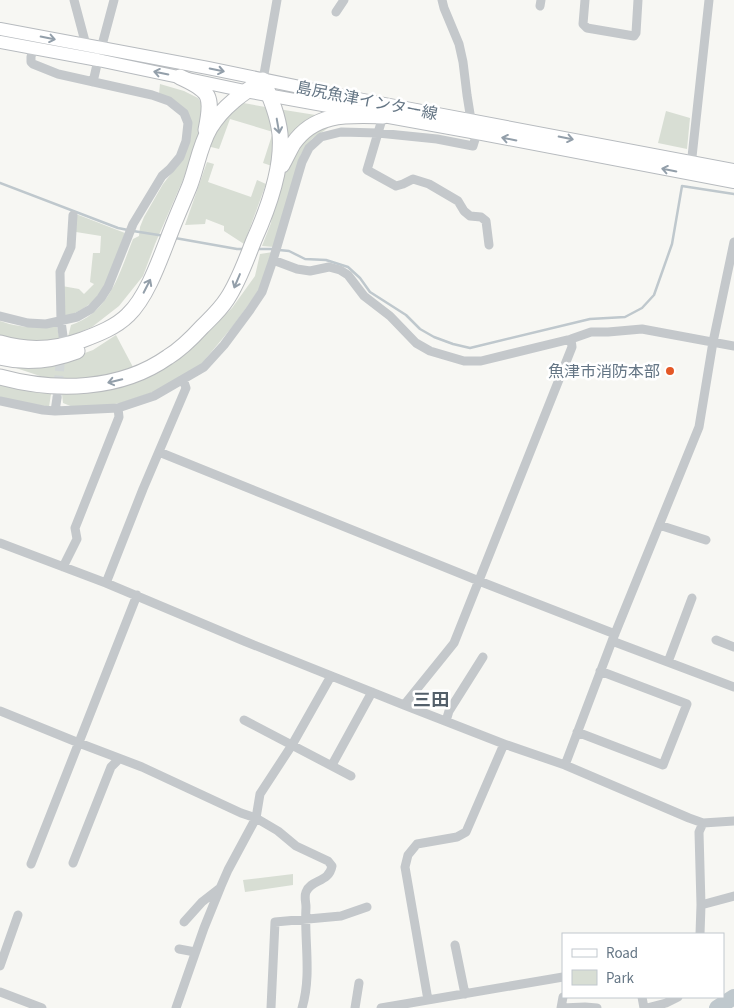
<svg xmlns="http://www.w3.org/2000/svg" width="734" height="1008" font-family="'Source Sans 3','Noto Sans JP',sans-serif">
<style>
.green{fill:#d8ded4}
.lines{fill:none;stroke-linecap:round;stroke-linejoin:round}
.stream{stroke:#bfc8cd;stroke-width:2.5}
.river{stroke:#bfc8cd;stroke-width:16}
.street-tunnel{stroke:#d2d7d8;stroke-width:9;stroke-dasharray:9 4.5;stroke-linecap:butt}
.primary-casing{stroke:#b7bbbf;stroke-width:14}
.highway-casing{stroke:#b7babd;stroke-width:17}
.street{stroke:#c4c8cb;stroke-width:9}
.primary{stroke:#fff;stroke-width:12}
.highway{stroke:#fff;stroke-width:15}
.oneway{stroke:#939faa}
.poi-dot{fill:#e45826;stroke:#fff;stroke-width:2}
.labels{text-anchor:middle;stroke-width:5;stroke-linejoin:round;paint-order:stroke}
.street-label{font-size:16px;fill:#657685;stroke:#fff}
.poi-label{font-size:16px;fill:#657685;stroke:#fff;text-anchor:end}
.neighbourhood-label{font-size:18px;font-weight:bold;fill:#535f6a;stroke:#fff}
</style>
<rect width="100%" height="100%" fill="#f7f7f3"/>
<path class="green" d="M160,84L184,91L198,98L204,107L203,122L185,175L155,244L143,276L119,306L92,327L68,337L71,325C110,312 119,274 133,239L139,236L140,227L144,217L163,184L182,160L188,114L159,94Z
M238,102L271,108L275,124L272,166L263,163L273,132L230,119L219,149L211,147L209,143L212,135Z
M278,109L322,116L284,153Z
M666,111L690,118L687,149L658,143Z
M327,125L328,128L312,139L301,154L274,247L262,246L271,223L274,200L282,177L299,144L308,133Z
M207,162L214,164L208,182L251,197L257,180L266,184L244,244L224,231V226L206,219L205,224L185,225Z
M76,214L125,233C118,250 113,269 105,286C98,301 80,312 65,317L62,286L79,289L84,294L94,284L90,282L93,253H100L101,236L76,232Z
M273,252L259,289L254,297L233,326L198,368L156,391L121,403L103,406L73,407L63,403L62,394L102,391L148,376L179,359L232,308L255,276L260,254Z
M0,321C19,328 38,328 57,326L60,341L39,343L0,337Z
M116,335L134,369L82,381L49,379L4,364L74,357L93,350Z
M0,385L51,394L49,407L0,398Z
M293,874V885L245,892L243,880Z"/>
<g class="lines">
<path class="stream" d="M0,183L118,228L128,230
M133,231L165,236
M175,238L237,249H246
M257,249H274
M279,250L289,251L305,259L326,260L348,267L360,278L370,292L406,315L420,329L434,337L453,344L470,348L590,319L625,317L642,308L654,295L672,244L682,186L734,194"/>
<path class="river" d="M717,1008L734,997"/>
<path class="street-tunnel" d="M57,398L61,354"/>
<g class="primary-casing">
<path id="primary" d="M0,29L208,68L358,99L734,170
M0,42L98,60L245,91L477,133L734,182"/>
</g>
<g class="highway-casing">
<path id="highway" d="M180,77C211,91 213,96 206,130
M282,165C286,158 289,151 293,144C315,112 349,115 383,116
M0,343C27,351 55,350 82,340C98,334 116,327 128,315C148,296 161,256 171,231C177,215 184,200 190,185C197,166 200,145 210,128C223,106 243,93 263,80C270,97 278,115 280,134C283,169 268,209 254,240C246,260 239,281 227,299C220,310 211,318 202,327C192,338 181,349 168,357C120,391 55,392 0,377
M0,357C27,364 51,361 77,351"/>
</g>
<path class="street" d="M74,0L86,45
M585,0L583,24L587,28L634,36L636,33L638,0
M540,6L541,0
M336,12L344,0
M263,80L277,0
M93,82L98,60L114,0
M383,116L367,170L396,186L403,184L413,179L429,184L458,201L464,211L470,216L481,217L486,221L489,245
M691,166L709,0
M273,260L297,269L310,271L329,267L340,270L348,275L364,296L390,316L416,343L430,351L464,361H481L571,339L591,332H608L642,329L734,346
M0,316L28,323L46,324L77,317L91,309L101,298L108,287L133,224L162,176L170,169L180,157L186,141L188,123L184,113L169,101L152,95L58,74L33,64L31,62V57L33,48
M63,336L61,321L60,272L71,247L73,215
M0,401L43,410L55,411L118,408L154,396L204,367L224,345L250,310L262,292L273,260L302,162L309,148L321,137L341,132L378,133L437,139L473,146L477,133L471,120L467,95L463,62L459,44L444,8L442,0
M55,411L57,398
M159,452L479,581L615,634
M659,525L706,540
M0,543L106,583L244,641L404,705L504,744L565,765L689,818L703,823L734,821
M63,567L77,539L75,528L119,417L118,408
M106,583L143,489L186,388L183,379
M716,640L734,647
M612,641L734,687
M668,662L692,598
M404,705L446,653L454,643L572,347L571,339
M0,711L79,743L142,767L241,813L256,818L278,831L296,846L328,861L332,866C329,883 311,879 306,892C304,897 306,902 306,907C304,941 312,975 302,1008
M244,720L351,776
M446,721L449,711L483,657
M577,732L663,765L687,704L600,671
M332,765L372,692
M565,765L612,641L699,427L713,342L734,242
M703,823L699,832L701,905L734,896
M73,863L111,767L119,759
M31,864L137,595
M184,922L202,902L220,888
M700,934L701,905
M455,945L465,994
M179,949L195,952
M0,966L18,915
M0,992L42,1008
M642,997L644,1008
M428,1000L405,867L408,855L417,844L457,837L466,832L504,744
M176,1008L204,928L221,886L228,870L256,818L260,794L292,745L331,676
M271,1008L275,922L341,916L367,907
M355,1008L359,983
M381,1008L563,977
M561,1008L563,997
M562,1008L585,1007L597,1008
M647,1008L666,1003L678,997"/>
<use href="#primary" class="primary"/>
<use href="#highway" class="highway"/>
</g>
<defs><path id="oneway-shaft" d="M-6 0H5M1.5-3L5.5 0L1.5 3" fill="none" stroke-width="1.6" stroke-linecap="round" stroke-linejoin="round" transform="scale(1.25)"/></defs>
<g class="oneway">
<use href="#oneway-shaft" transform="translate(48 38) rotate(11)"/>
<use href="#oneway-shaft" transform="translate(217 70) rotate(12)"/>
<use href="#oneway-shaft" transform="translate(161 73) rotate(-169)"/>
<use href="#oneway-shaft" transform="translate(278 126) rotate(80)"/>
<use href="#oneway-shaft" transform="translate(566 138) rotate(11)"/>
<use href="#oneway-shaft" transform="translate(509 139) rotate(-169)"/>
<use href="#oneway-shaft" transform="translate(669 170) rotate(-169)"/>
<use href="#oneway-shaft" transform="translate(237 281) rotate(113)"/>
<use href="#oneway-shaft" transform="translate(147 286) rotate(-63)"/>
<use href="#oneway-shaft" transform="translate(115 381) rotate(166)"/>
</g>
<circle class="poi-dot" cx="670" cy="371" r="5"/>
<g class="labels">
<g class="street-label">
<text transform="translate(367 100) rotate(11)" y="6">島尻魚津インター線</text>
</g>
<g class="poi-label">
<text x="660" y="377">魚津市消防本部</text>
</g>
<g class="neighbourhood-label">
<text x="431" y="706">三田</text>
</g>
</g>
<rect x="562" y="933" width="162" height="65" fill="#ffffff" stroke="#c1c8ce"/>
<rect x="572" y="949" width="25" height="8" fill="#ffffff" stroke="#c1c8ce"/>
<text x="606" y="958" font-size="15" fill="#657685">Road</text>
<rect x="572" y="970" width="25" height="15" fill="#d8ded4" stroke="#c1c8ce"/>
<text x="606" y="983" font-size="15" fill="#657685">Park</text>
</svg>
